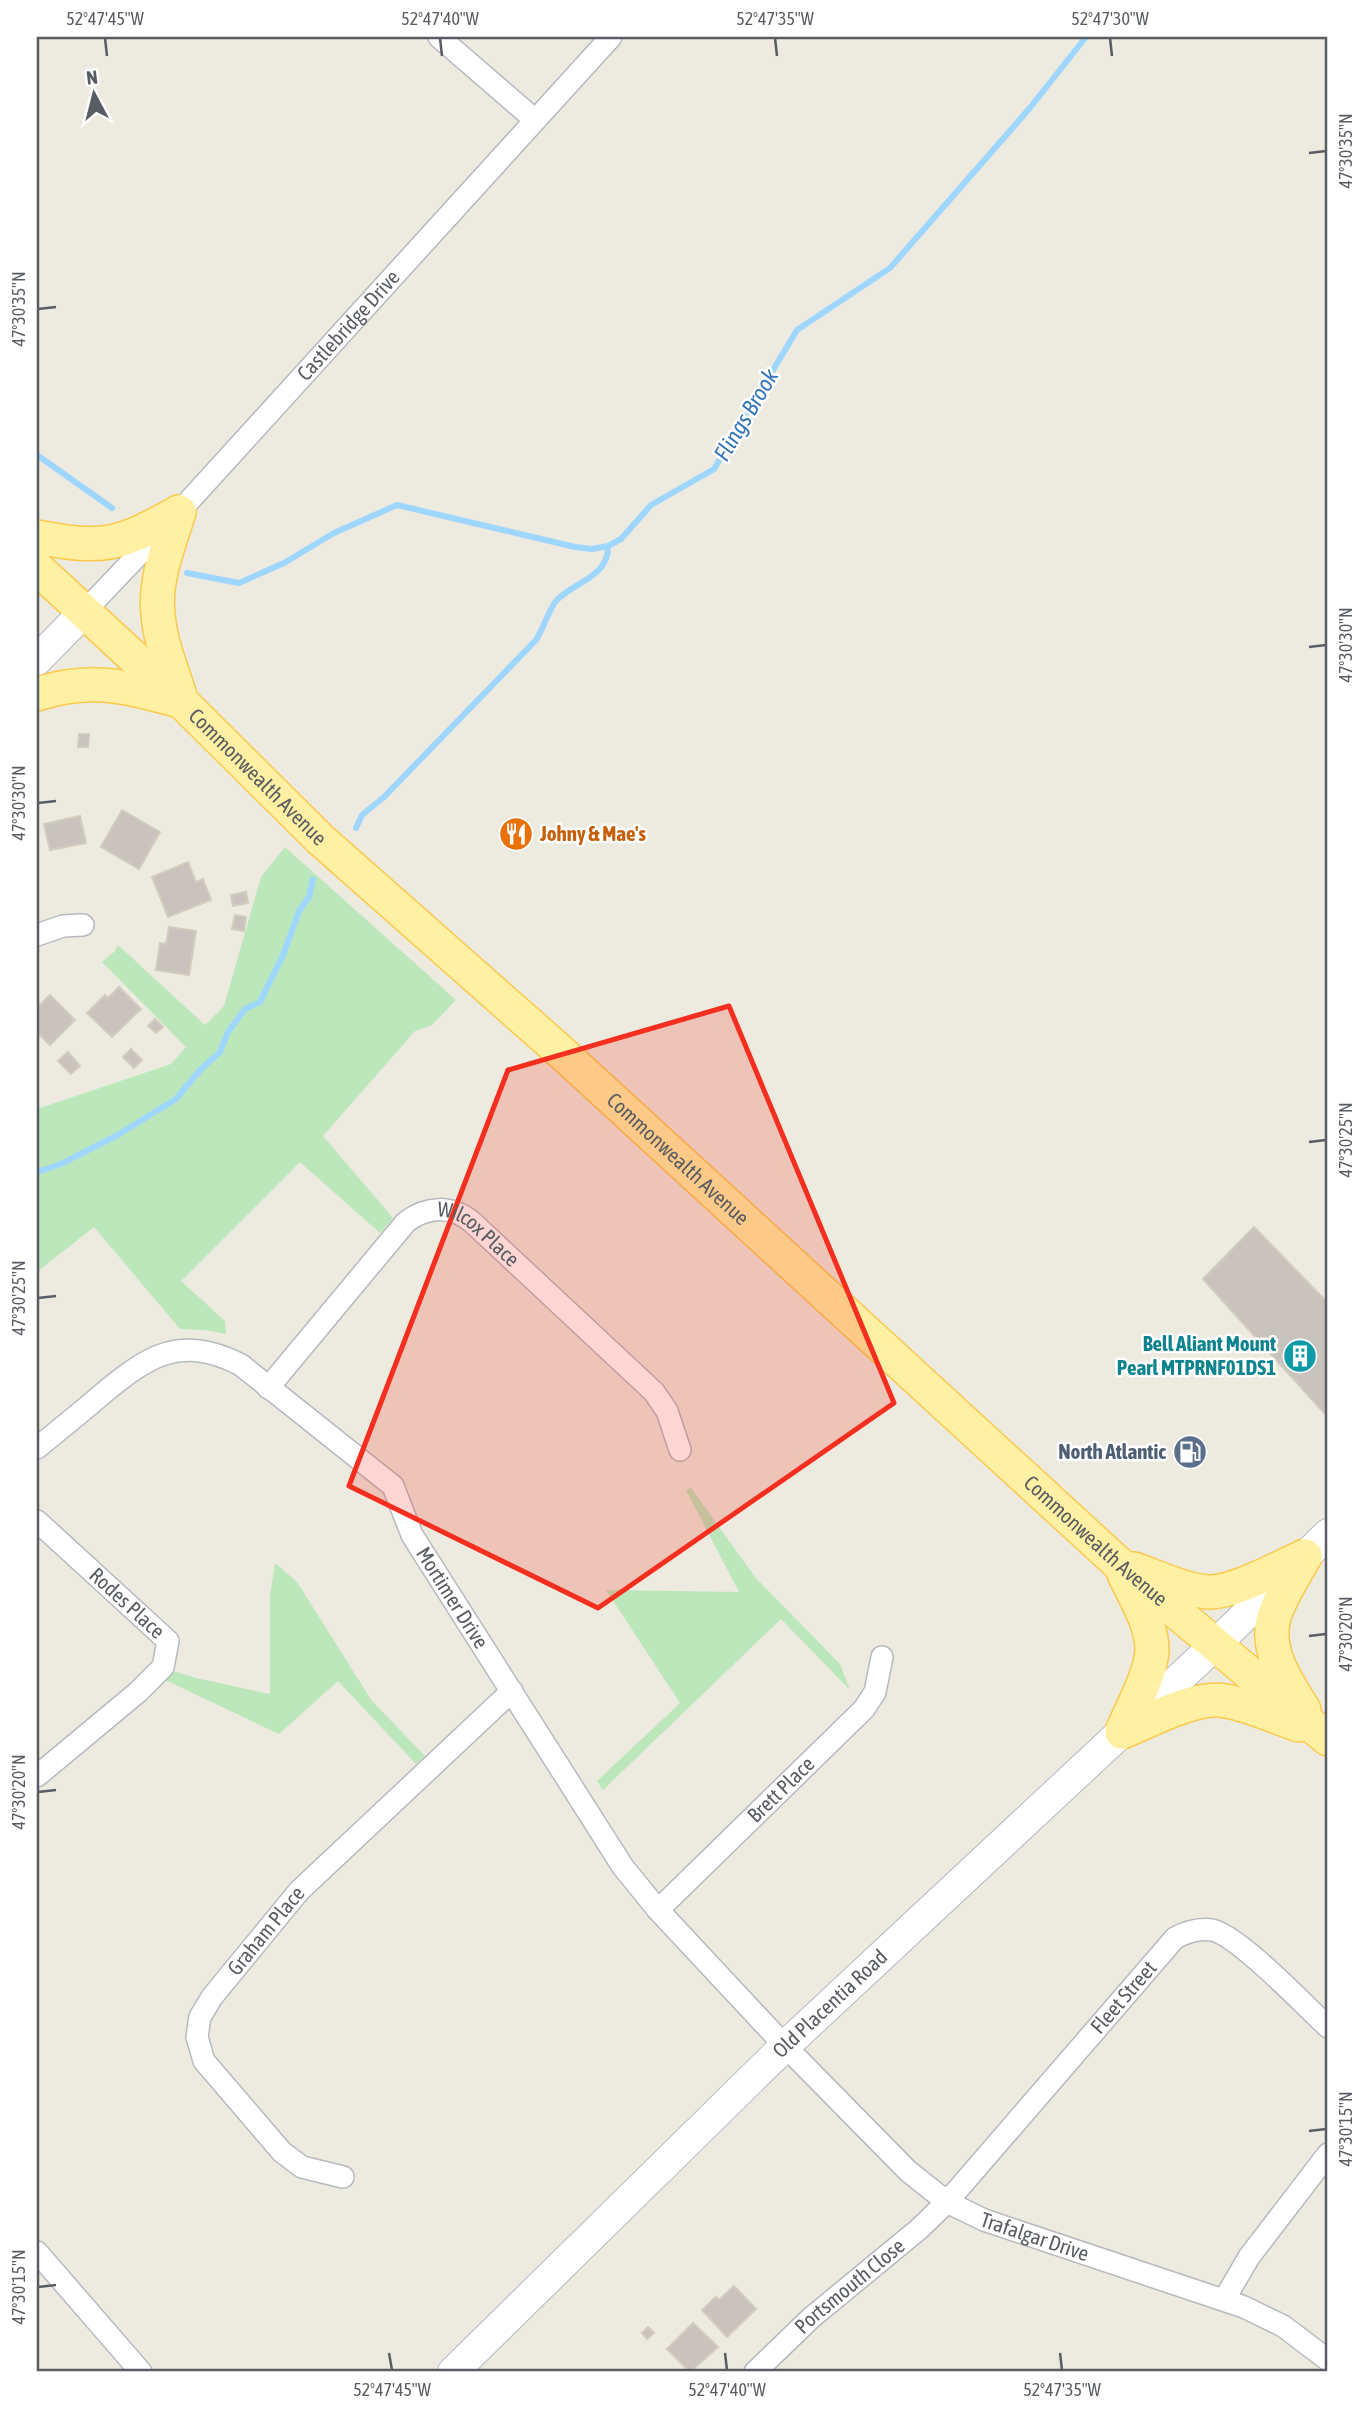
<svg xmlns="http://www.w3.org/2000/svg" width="1365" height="2409" font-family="'Asap Condensed',sans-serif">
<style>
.green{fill:#bbe7bb}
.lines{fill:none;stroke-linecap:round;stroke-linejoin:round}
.stream{stroke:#9fd6ff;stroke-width:6}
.building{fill:#c8c4bd;stroke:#d2ccbe;stroke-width:2}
.street-casing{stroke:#b6b9be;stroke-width:24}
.secondary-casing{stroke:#b6bac0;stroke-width:32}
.primary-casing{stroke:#fbc94c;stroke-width:36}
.street{stroke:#fff;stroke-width:21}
.secondary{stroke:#fff;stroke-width:30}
.primary{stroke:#fff0a4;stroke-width:33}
.marked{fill:#f52e1f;fill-opacity:0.2;stroke:#f52e1f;stroke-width:5;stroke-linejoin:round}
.ticks{fill:none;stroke:#595d63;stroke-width:2.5}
.labels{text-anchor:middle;stroke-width:5;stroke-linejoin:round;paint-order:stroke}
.street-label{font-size:21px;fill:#595d63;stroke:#fff}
.food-label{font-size:21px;font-weight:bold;fill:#c56008;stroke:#fff;text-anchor:start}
.culture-label{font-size:21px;font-weight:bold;fill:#0d838f;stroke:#fff;text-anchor:end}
.service-label{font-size:21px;font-weight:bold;fill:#4e5e75;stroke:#fff;text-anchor:end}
.water-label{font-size:23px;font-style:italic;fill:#3676b8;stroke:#fff}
.neatline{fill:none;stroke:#595d63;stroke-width:2.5}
.ticks-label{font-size:18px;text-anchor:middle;fill:#595d63}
</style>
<rect width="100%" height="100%" fill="#edeae0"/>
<path class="green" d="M285,847L456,1000L432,1025L415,1031L323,1136L393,1218L380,1233L300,1162L181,1281L225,1321L226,1334L204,1330L180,1329L94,1227L37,1272V1109L171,1064L186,1047L102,962L114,952L118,945L205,1025L224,1006L261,877Z
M691,1488L755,1577L840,1664L850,1690L781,1619L603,1790L597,1781L680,1703L606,1590L739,1592L686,1490Z
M275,1563L297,1582L372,1701L425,1756L416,1764L338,1681L279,1734L163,1679L167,1669L196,1678L270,1694V1595Z"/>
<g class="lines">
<path class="stream" d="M37,455L112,508
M187,573L239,583L284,563L334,533L397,505L575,547L592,549L608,546L621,539L651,505L714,469L797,330L890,268L1029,109L1086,37
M356,828L362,815L384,797L536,640C544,628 549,608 557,600C574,582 609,577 608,546
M37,1172L61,1164L116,1136L176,1099L201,1069L220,1052L228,1032L245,1009L260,1002L283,955L299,911L309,897L313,879"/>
</g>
<path class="building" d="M79,734H89L88,747H78Z
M122,810L160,832L139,869L101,847Z
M80,816L86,843L50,850L44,824Z
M188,862L196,882L203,879L211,900L168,917L152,877Z
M246,892L248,903L233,906L231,895Z
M235,915L246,917L244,931L232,929Z
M169,927L196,931L189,975L156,970L160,943L166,944Z
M119,987L141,1009L112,1037L87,1013L105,995L108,998Z
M50,995L75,1020L50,1045L37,1032V1008Z
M155,1019L163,1027L156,1033L148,1026Z
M131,1049L142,1060L134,1068L123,1057Z
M68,1052L80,1066L71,1074L58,1061Z
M1254,1227L1328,1303V1410L1324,1413L1203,1279Z
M734,2286L756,2309L727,2337L702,2310L716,2297L719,2300Z
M693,2323L718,2347L690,2372L667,2349Z
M648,2327L654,2333L647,2339L642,2333Z"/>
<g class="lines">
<g class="street-casing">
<g id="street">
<path d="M439,37L535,120"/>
<path id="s1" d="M84,612L179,512L611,37"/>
<path d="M37,935L63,926L83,925"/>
<path id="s2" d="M268,1388L406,1222C427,1206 451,1205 472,1222L654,1392L667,1411L680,1450"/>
<path id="s3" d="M37,1448C58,1431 79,1414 100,1396C147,1357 179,1333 241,1365L393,1486L412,1535L623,1867L658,1910L785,2046L908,2171L947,2202L984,2220L1244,2307L1283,2326L1328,2360"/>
<path id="s4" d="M37,1521L168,1641L163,1667L138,1692L37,1776"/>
<path id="s5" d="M658,1910L864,1709L875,1692L882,1657"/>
<path id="s6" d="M343,2177L302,2167L282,2152L204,2061L197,2037L200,2017L212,1997L299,1891L512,1691"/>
<path d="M37,2252L141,2372"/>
<path d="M1224,2300L1249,2257L1328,2154"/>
<path id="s7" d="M755,2372L811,2318L919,2229L947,2202L1175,1938C1186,1932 1199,1928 1212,1930C1238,1935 1305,2006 1328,2027"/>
</g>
</g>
<g class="secondary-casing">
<g id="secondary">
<path d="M37,660L84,612"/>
<path id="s8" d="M453,2372L785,2046L1214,1646L1328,1534"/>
</g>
</g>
<g class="primary-casing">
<g id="primary">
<path d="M179,512C169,545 154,580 158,614C160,643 173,672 181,699"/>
<path d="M37,537C105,550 119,545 179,512"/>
<path id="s9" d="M37,568L182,702L320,839L561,1052L1119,1564L1328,1739"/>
<path d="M37,694C91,677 124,686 176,700"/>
<path d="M1134,1569C1157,1577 1184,1590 1208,1592C1234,1593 1280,1567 1305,1556"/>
<path d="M1304,1710C1287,1682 1263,1649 1275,1614C1282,1594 1295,1575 1305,1556"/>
<path d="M1122,1732C1150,1721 1195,1695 1226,1701C1250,1705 1275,1717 1299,1725"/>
<path d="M1122,1732C1131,1709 1151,1675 1152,1650C1152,1624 1135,1597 1124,1574"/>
</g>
</g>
<use href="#street" class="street"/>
<use href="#secondary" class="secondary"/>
<use href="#primary" class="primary"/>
</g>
<path class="marked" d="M729,1006L894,1403L598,1608L349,1486L508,1070Z"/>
<path class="ticks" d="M105,38L107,56M440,38L442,56M775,38L777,56M1110,38L1112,56M1309,153L1326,151M38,309L56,307M1309,647L1326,645M38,803L56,801M1309,1142L1326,1140M38,1298L56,1296M1309,1636L1326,1634M38,1792L56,1790M1309,2131L1326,2129M38,2287L56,2285M389,2353L392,2370M725,2353L727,2370M1060,2353L1062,2370"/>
<defs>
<g id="restaurant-disc" transform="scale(1.75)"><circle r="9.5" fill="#e8710a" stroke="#fff"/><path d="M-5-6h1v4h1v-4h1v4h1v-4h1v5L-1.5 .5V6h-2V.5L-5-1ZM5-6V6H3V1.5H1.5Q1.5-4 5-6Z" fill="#fff"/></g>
<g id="building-disc" transform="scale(1.75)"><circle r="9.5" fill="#0f9aa8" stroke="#fff"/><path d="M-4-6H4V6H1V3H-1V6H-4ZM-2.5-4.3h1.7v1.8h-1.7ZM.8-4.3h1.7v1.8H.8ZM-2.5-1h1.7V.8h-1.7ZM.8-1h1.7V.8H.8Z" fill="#fff"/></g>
<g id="fuel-disc" transform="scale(1.75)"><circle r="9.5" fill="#5c6f8a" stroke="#fff"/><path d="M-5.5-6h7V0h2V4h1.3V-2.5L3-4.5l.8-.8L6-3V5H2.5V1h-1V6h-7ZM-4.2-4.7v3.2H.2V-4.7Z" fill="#fff"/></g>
</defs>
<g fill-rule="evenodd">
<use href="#restaurant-disc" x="516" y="834"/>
<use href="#building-disc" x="1300" y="1356"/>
<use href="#fuel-disc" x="1190" y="1452"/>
</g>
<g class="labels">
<g class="street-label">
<text dy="7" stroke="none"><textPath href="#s1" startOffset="390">Castlebridge Drive</textPath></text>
<text dy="7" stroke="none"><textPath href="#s9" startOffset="304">Commonwealth Avenue</textPath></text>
<text dy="7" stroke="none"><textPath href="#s9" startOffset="872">Commonwealth Avenue</textPath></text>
<text dy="7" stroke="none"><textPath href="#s2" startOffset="299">Wilcox Place</textPath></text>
<text dy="7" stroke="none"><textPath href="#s9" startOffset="1438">Commonwealth Avenue</textPath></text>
<text dy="7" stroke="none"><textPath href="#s3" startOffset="560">Mortimer Drive</textPath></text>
<text dy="7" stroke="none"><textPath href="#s4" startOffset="122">Rodes Place</textPath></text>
<text dy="7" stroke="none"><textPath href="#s5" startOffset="172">Brett Place</textPath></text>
<text dy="7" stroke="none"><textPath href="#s6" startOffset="341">Graham Place</textPath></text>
<text dy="7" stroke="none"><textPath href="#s7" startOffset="527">Fleet Street</textPath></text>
<text dy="7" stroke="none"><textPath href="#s8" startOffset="527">Old Placentia Road</textPath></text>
<text dy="7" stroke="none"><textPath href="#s3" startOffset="1440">Trafalgar Drive</textPath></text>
<text dy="7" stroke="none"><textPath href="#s7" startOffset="128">Portsmouth Close</textPath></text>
</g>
<g class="food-label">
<text x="540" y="841">Johny &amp; Mae's</text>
</g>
<g class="culture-label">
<text x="1276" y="1351">Bell Aliant Mount<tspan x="1276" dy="24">Pearl MTPRNF01DS1</tspan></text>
</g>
<g class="service-label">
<text x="1166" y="1459">North Atlantic</text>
</g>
<g class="water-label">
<text transform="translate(746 415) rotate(-59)" y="8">Flings Brook</text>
</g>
</g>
<rect width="1365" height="2409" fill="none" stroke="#ffffff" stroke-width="77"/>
<g transform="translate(94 94) rotate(353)" stroke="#ffffff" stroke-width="5" paint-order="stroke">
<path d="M0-5L12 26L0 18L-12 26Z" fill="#595d63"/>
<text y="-10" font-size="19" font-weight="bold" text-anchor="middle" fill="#595d63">N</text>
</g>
<rect x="38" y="38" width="1288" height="2332" class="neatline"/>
<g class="ticks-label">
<text x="105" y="25">52°47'45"W</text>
<text x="440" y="25">52°47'40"W</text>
<text x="775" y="25">52°47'35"W</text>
<text x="1110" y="25">52°47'30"W</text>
<text transform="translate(1346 151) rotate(-90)" y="6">47°30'35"N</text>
<text transform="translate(19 309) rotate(-90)" y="6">47°30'35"N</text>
<text transform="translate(1346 645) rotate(-90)" y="6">47°30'30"N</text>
<text transform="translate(19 803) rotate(-90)" y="6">47°30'30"N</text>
<text transform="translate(1346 1140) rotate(-90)" y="6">47°30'25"N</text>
<text transform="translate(19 1298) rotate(-90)" y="6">47°30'25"N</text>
<text transform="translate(1346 1634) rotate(-90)" y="6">47°30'20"N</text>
<text transform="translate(19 1792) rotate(-90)" y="6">47°30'20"N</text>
<text transform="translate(1346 2129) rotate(-90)" y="6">47°30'15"N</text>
<text transform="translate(19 2287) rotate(-90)" y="6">47°30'15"N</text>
<text x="392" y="2396">52°47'45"W</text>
<text x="727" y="2396">52°47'40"W</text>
<text x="1062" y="2396">52°47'35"W</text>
</g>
</svg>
